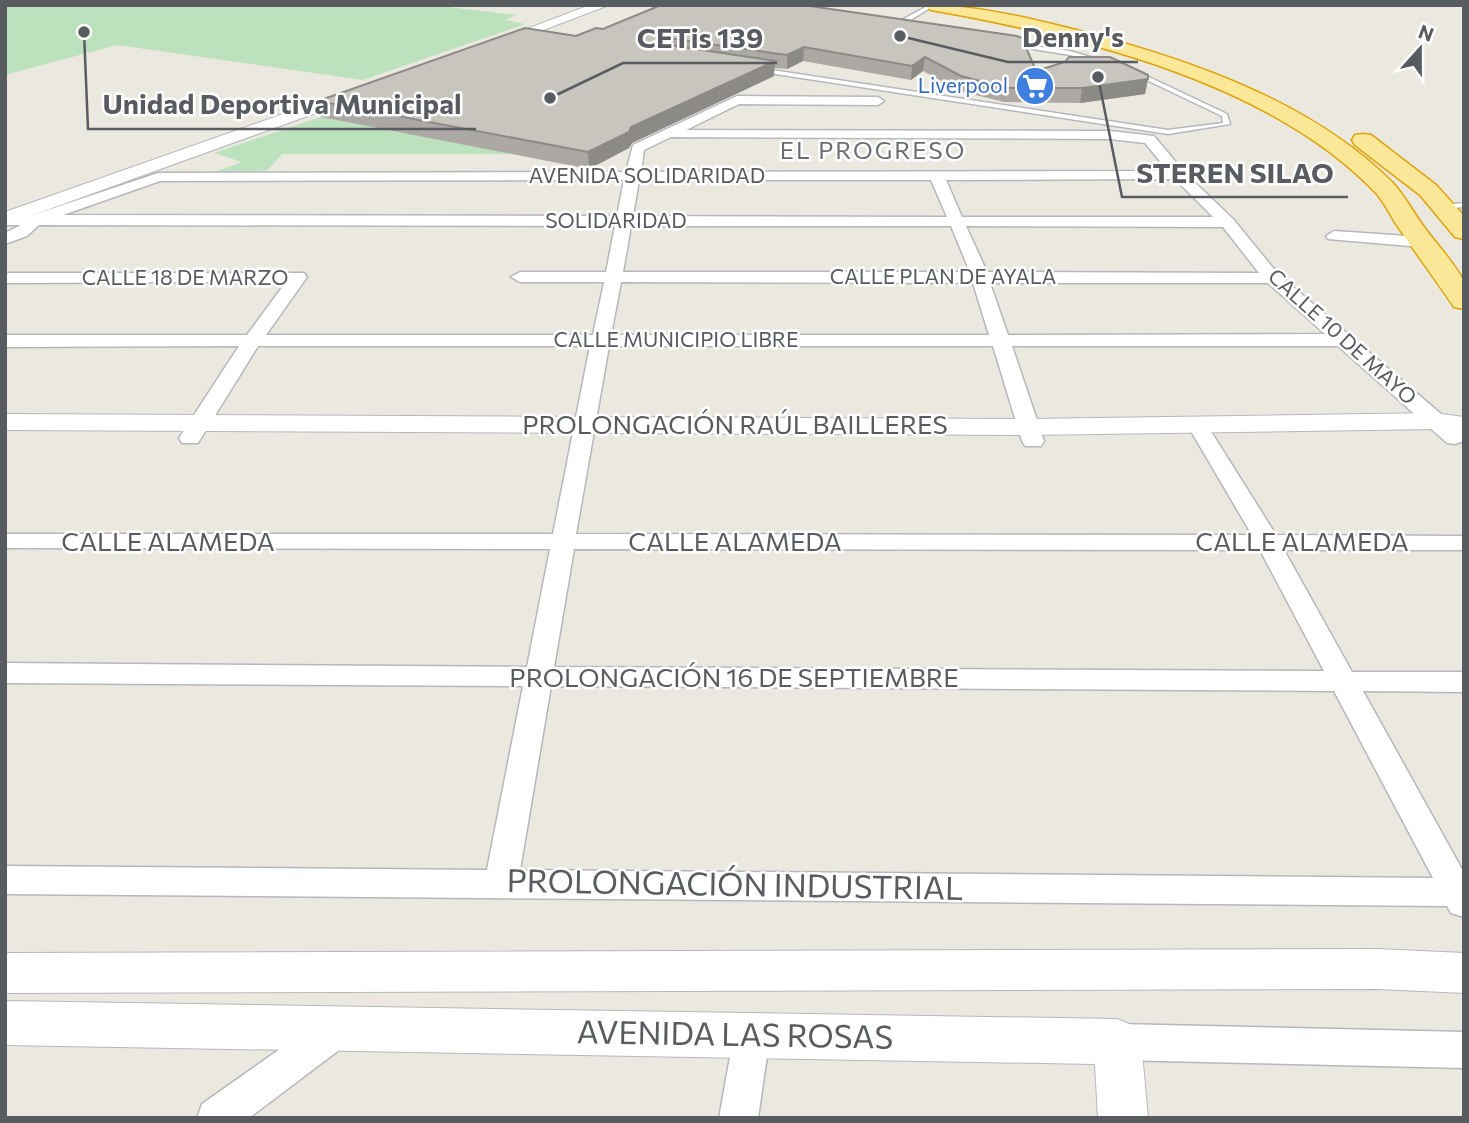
<svg xmlns="http://www.w3.org/2000/svg" width="1469" height="1123" font-family="Commissioner,sans-serif">
<style>
.green{fill:#bce2bd}
.lines{fill:none;stroke-linecap:round;stroke-linejoin:round}
.service-casing{stroke:#b5b7bc;stroke-width:3}
.minor-casing{stroke:#b5b7bc;stroke-width:3}
.tertiary-casing{stroke:#b5b7bc;stroke-width:2}
.trunk-casing{stroke:#e0a30a;stroke-width:3}
.service{fill:#fff;fill-rule:evenodd}
.minor{fill:#fff;fill-rule:evenodd}
.tertiary{fill:#fff;fill-rule:evenodd}
.trunk{fill:#fae797;fill-rule:evenodd}
.wall{fill:#aca9a4}
.shaded-wall{fill:#8c8a86}
.building{fill:#c8c5bf;stroke:#8c8a86;stroke-width:2}
.labels{text-anchor:middle;stroke-width:5;stroke-linejoin:round;paint-order:stroke}
.far-shop-label{font-size:21px;fill:#366cbe;stroke:#fff;text-anchor:end}
.far-street-label{font-size:21px;fill:#585b60;stroke:#fff}
.far-quarter-label{font-size:24px;letter-spacing:2px;fill:#696d72;stroke:#fff}
.street-label{font-size:26px;fill:#585b60;stroke:#fff}
.near-street-label{font-size:32px;fill:#585b60;stroke:#fff}
.leader{fill:none;stroke:#585b60;stroke-width:2.5}
.callout-dot{fill:#585b60;stroke:#fff;stroke-width:2.5}
.callout-label{font-size:28px;text-anchor:middle;font-weight:bold;fill:#585b60;stroke:#fff;stroke-width:5;stroke-linejoin:round;paint-order:stroke}
</style>
<rect width="100%" height="100%" fill="#ebe9df"/>
<path class="green" d="M5,5H432L516,15L505,20L525,24L363,80L117,45L5,75Z
M321,117L512,154H282L268,170L212,173L242,162L214,153Z"/>
<g class="lines">
<g class="service-casing">
<path id="service" d="M929,5H935L899,27L891,26Z
M1006,42L1070,51L1103,61L1100,63L1070,55L1008,45Z
M758,68L1168,130L1223,123L1222,116L1132,73L1134,70L1227,114L1230,124L1168,134L756,71Z
M1464,203V207L1443,209L1439,207L1443,205Z"/>
</g>
<g class="minor-casing">
<path id="minor" d="M737,96L878,97L884,101L878,105L739,104L686,130L1110,131L1154,136L1184,172L1233,219L1278,274L1463,433L1464,441L1455,444L1447,443L1338,346H1012L1044,441L1041,446H1025L1022,441L993,346H609L576,534L1252,535L1188,426L1191,422H1205L1276,535L1464,536V550H1284L1352,672H1464V692L1363,691L1464,873V917L1451,913L1447,906L5,894V866L487,870L523,686L5,683V663L527,667L550,549L5,548V534H553L590,346H258L198,443H182L179,438L239,346L5,347V335H247L286,282L5,283V273H304L307,277L266,335H593L604,282H520L511,277L520,272H606L615,226L39,225L27,236L5,244V233L21,225H5V215H33L158,173L626,172L633,145ZM671,137L1110,139L1145,143L1168,171L641,172L644,150ZM1175,179L1213,217H962L946,180ZM624,180L617,216L63,215L160,181ZM639,180H931L947,217L633,216ZM631,226H951L970,272H623ZM966,226L1223,227L1259,273L987,272ZM621,282L973,283L989,335H611ZM990,283H1268L1325,334L1008,335ZM574,549L1260,550L1324,671L554,667ZM551,686L1334,691L1433,878L520,870Z
M1334,231L1422,237L1430,242L1422,247L1328,239L1326,236Z
M334,1015L347,1020L352,1032L347,1044L249,1118H197L202,1104L321,1020Z
M752,1018L765,1023L770,1035L758,1118H719L734,1035L739,1023Z
M1117,1024L1464,1032V1068L1117,1060L1104,1054L1098,1042L1104,1030Z"/>
</g>
<g class="tertiary-casing">
<path id="tertiary" d="M590,5H609L499,47H489L487,44Z
M360,87L366,89L368,92L366,95L5,225V212Z
M1435,413L1464,417V433L1435,429L1028,435L5,430V414L1028,419Z
M1378,949L1464,953V993L1378,989L5,993V953Z
M5,1001L1117,1019L1134,1026L1141,1042L1148,1118H1098L1095,1064L5,1045Z"/>
</g>
<g class="trunk-casing">
<path id="trunk" d="M923,5C977,5 1028,18 1080,31C1190,60 1311,101 1393,183C1406,197 1415,216 1427,231C1436,243 1460,270 1464,283C1466,290 1464,301 1464,309L1454,307C1435,279 1415,252 1396,224C1390,214 1384,202 1376,193C1269,81 1079,36 931,10Z
M1363,134L1371,135L1436,185L1464,216V239L1455,237L1420,195L1355,145L1352,140L1355,135Z"/>
</g>
<use href="#service" class="service"/>
<use href="#minor" class="minor"/>
<use href="#tertiary" class="tertiary"/>
<use href="#trunk" class="trunk"/>
</g>
<path class="wall" d="M661,5L1036,71L1148,79L1145,94L1080,103L1004,102L959,91L923,71L911,80L803,61L787,69L774,68V76L632,143L629,148L589,169L321,117L318,101L603,29Z"/>
<path class="shaded-wall" d="M804,47L803,61L787,69V55Z
M925,57L923,71L911,80L912,66Z
M775,61L774,76L632,143L629,148L589,169L588,152L631,127Z
M1148,79L1145,94L1080,103L1082,88Z"/>
<path class="building" d="M661,5H803L1017,36L1022,38L1036,71L1065,62L1069,57H1110L1148,75V79L1082,88H1006L961,76L925,57L912,66L804,47L787,55L661,37L655,43L775,61L631,127L629,132L588,152L318,101L525,28L576,36L596,28L603,29Z"/>
<defs>
<g id="supermarket-disc" transform="scale(2.0125)"><circle r="9.5" fill="#3f7fe0" stroke="#fff"/><path d="M-6-5.5h2.5l.6 2H6L4.5 2H-2.5L-4.4-4H-6ZM-1.5 3.2a1.3 1.3 0 1 0 .1 0ZM3 3.2a1.3 1.3 0 1 0 .1 0Z" fill="#fff"/></g>
</defs>
<g fill-rule="evenodd">
<use href="#supermarket-disc" x="1035" y="86"/>
</g>
<g class="labels">
<g class="far-shop-label">
<text x="1008" y="93">Liverpool</text>
</g>
<g class="far-street-label">
<text x="647" y="183">AVENIDA SOLIDARIDAD</text>
<text x="616" y="228">SOLIDARIDAD</text>
<text x="943" y="284">CALLE PLAN DE AYALA</text>
<text x="185" y="285">CALLE 18 DE MARZO</text>
<text transform="translate(1342 337) rotate(42)" y="7">CALLE 10 DE MAYO</text>
<text x="676" y="347">CALLE MUNICIPIO LIBRE</text>
</g>
<g class="far-quarter-label">
<text x="873" y="159">EL PROGRESO</text>
</g>
<g class="street-label">
<text x="735" y="434">PROLONGACIÓN RAÚL BAILLERES</text>
<text x="168" y="551">CALLE ALAMEDA</text>
<text x="735" y="551">CALLE ALAMEDA</text>
<text x="1302" y="551">CALLE ALAMEDA</text>
<text x="734" y="687">PROLONGACIÓN 16 DE SEPTIEMBRE</text>
</g>
<g class="near-street-label">
<text transform="translate(735 885) rotate(1)" y="11">PROLONGACIÓN INDUSTRIAL</text>
<text transform="translate(735 1035) rotate(1)" y="11">AVENIDA LAS ROSAS</text>
</g>
</g>
<path class="leader" d="M900 36L1008 62H1138M550 98L623 63H777M84 32L88 129H476M1098 77L1122 197H1348"/>
<g class="callout-dot">
<circle cx="900" cy="36" r="7"/>
<circle cx="550" cy="98" r="7"/>
<circle cx="84" cy="32" r="7"/>
<circle cx="1098" cy="77" r="7"/>
</g>
<g class="callout-label">
<text x="1073" y="47">Denny's</text>
<text x="700" y="48">CETis 139</text>
<text x="282" y="114">Unidad Deportiva Municipal</text>
<text x="1235" y="183">STEREN SILAO</text>
</g>
<rect width="1469" height="1123" fill="none" stroke="#585b60" stroke-width="14"/>
<g transform="translate(1420 49) rotate(21)" stroke="#ffffff" stroke-width="5" paint-order="stroke">
<path d="M0-5L12 26L0 18L-12 26Z" fill="#585b60"/>
<text y="-10" font-size="19" font-weight="bold" text-anchor="middle" fill="#585b60">N</text>
</g>
</svg>
